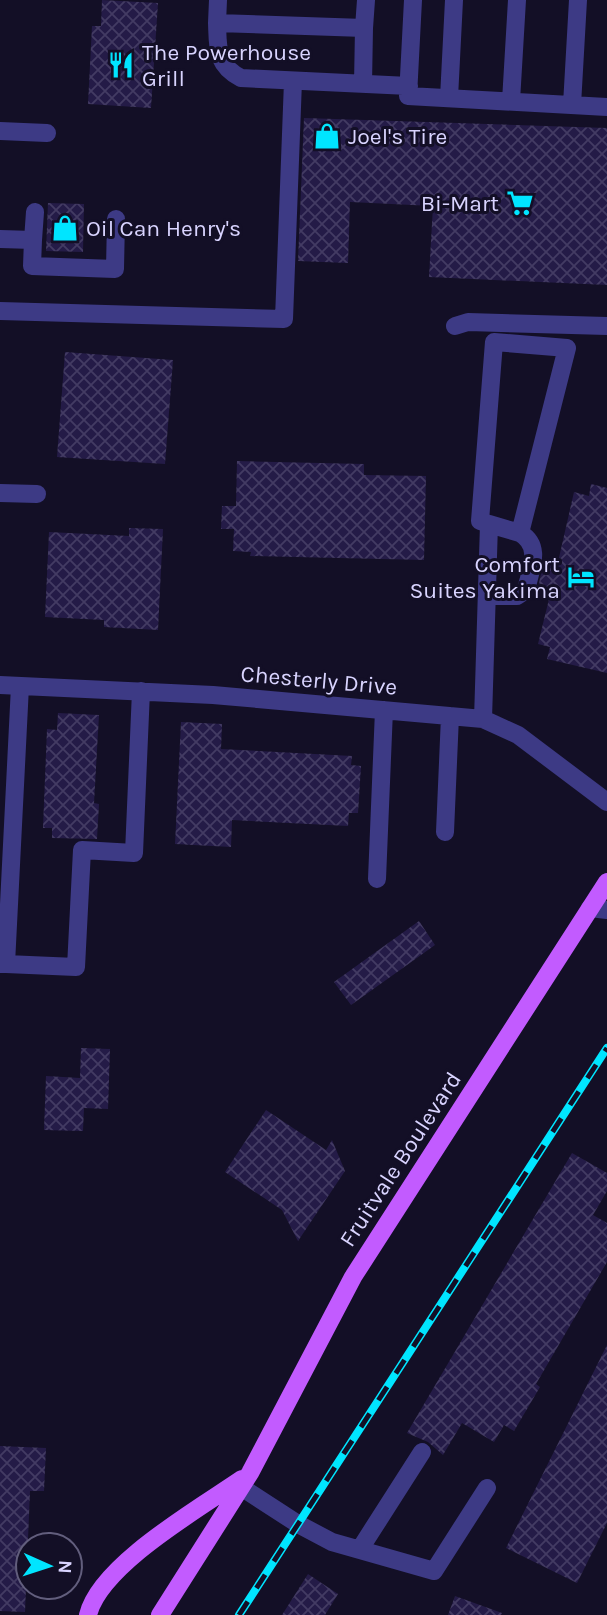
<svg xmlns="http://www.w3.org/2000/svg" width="607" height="1615" font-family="Karla,sans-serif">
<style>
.building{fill:url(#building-cross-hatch)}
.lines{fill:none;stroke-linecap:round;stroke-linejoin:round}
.minor{stroke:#3d3a85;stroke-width:18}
.major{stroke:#c25bff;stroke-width:18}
.rail-casing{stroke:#00e5ff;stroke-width:8}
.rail{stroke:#130f26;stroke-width:5;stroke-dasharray:16;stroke-linecap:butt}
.labels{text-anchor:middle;stroke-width:6;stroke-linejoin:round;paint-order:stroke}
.poi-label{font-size:23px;fill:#d9d4ff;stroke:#130f26;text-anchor:start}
.street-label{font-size:23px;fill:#d9d4ff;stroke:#130f26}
</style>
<defs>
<pattern id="building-cross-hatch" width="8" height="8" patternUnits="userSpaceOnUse" patternTransform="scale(1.75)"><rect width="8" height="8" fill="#241b47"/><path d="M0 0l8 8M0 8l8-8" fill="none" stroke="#433b63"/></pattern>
</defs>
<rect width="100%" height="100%" fill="#130f26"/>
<path class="building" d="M102,0L158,3L151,108L88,104L92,26H101Z
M304,118L607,128V285L429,277L433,206L350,202L348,263L298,261Z
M48,203L84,204L83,252L46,251Z
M65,352L173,360L165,464L57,457Z
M237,461L364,464V475L426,476L424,560L250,556L251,552L233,551L234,529H221L222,506H236Z
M591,484L607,488V673L547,659L550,647L538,644L551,591L538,588L544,559L558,562L574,492L589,496Z
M129,528L163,529L158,630L104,627V620L45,617L49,532L129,536Z
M58,713L99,715L94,803L99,804L97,839L52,838V828H43L47,729L57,730Z
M181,722L222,724L221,749L352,756L351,765L361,766L358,813H349L348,826L232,820L231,847L175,844Z
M419,921L435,945L351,1005L334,982Z
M81,1048L110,1049L108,1109L84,1108L83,1131L44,1130L46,1076L80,1078Z
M266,1110L326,1150L332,1140L345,1171L298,1241L282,1210L225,1172Z
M572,1153L607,1173V1191L593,1215L607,1223V1262L536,1384L540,1387L514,1431L504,1425L494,1442L462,1423L443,1455L428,1442L407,1433Z
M607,1345V1523L577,1583L506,1548Z
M0,1446L46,1448L44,1491H30L25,1612L0,1611Z
M308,1574L338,1594L325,1615H282Z
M455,1596L502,1613L501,1615H448Z"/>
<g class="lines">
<path class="minor" d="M366,0L364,28L217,23C218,49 216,65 241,78L409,86
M413,0L408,96L607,107
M217,23L218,0
M363,84L364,28
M449,98L454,0
M511,101L517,0
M572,105L578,0
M0,131L47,133
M0,239L33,240L32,266L115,269L116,219
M33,240L35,212
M0,311L284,319L293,81
M455,326L468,322L607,326
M0,493L37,494
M487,596H517L526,590C531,568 542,546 520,533
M0,685L213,695L483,719L518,735L607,802
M483,719L489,524L520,533L567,348L494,342L480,521L489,524
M445,832L450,716
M377,879L384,710
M590,908L607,910
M0,964H6L20,686
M6,964L76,967L82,850L134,853L141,691
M241,1487L298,1524L332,1542L434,1571L487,1488
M360,1549L422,1452"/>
<path class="major" d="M88,1615C100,1565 200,1508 242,1479
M160,1615L250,1473L353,1277L607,882"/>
<g class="rail-casing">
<path id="rail" d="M239,1615L607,1048"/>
</g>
<use href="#rail" class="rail"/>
</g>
<defs>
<g id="restaurant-bare" transform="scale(2.1)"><path d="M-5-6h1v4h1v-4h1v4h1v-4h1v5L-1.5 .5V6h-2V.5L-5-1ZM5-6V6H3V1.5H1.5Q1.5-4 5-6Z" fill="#00e5ff" stroke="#130f26" stroke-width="2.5" paint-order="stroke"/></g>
<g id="shop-bare" transform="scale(2.1)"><path d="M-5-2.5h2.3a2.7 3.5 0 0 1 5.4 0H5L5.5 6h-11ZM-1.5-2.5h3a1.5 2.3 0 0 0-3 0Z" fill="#00e5ff" stroke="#130f26" stroke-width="2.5" paint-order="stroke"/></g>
<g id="supermarket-bare" transform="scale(2.1)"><path d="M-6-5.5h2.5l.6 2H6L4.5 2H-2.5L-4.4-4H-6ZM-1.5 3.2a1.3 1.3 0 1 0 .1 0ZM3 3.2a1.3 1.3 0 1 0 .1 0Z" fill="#00e5ff" stroke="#130f26" stroke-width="2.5" paint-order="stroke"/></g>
<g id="hotel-bare" transform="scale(2.1)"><path d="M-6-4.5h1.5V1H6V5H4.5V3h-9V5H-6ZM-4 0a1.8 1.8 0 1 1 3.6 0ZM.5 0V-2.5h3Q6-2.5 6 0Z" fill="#00e5ff" stroke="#130f26" stroke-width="2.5" paint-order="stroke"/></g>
</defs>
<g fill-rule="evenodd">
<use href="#restaurant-bare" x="121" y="65"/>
<use href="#shop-bare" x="327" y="136"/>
<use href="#supermarket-bare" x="520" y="203"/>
<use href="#shop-bare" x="65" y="228"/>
<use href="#hotel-bare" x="581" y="577"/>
</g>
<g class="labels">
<g class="poi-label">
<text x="142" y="60">The Powerhouse<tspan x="142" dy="26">Grill</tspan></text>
<text x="348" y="144">Joel's Tire</text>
<text x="499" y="211" text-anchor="end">Bi-Mart</text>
<text x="86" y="236">Oil Can Henry's</text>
<text x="560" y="572" text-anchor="end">Comfort<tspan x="560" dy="26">Suites Yakima</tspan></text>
</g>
<g class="street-label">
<text transform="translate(319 680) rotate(5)" y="8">Chesterly Drive</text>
<text transform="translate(400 1159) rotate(-57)" y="8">Fruitvale Boulevard</text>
</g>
</g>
<g transform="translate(49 1566) rotate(93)"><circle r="33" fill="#130f26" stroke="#625e7d" stroke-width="2"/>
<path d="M0-5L12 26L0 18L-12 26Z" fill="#00e5ff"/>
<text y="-10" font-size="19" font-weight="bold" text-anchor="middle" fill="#d9d4ff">N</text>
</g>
</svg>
